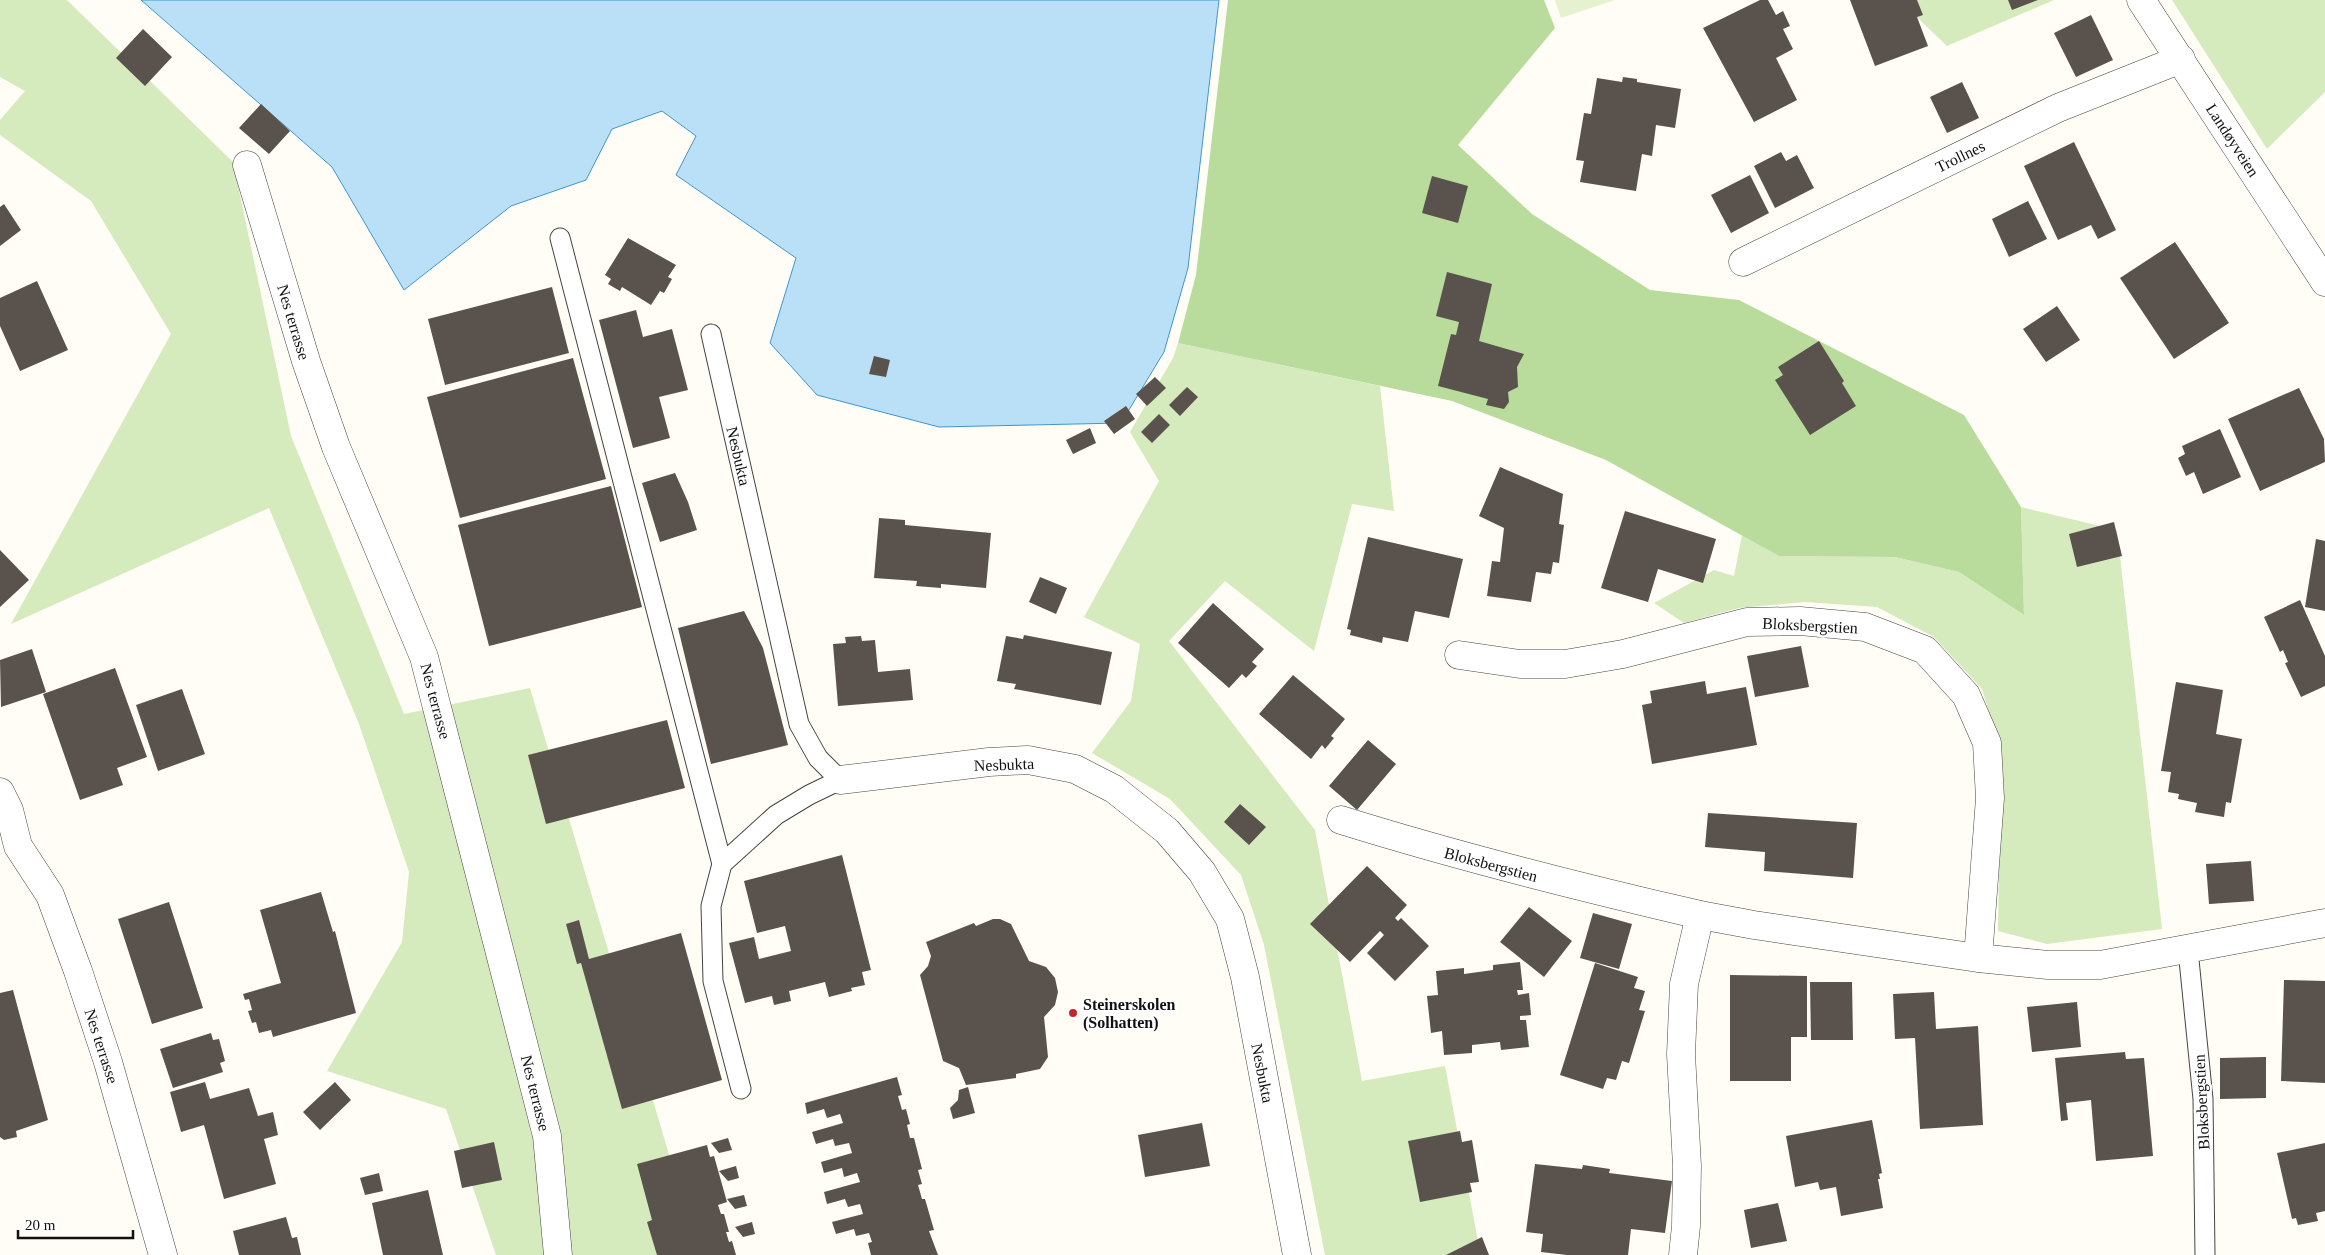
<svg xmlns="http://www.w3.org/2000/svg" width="2325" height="1255" font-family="Georgia,serif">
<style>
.green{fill:#d5ebbd}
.forest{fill:#b9dc9c}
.pitch{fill:#e6f2cf}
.water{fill:#b9e0f7;stroke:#3f96cf}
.building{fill:#5a524d}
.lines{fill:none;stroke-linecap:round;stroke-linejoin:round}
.lane-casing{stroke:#444;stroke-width:21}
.street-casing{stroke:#444;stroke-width:29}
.lane{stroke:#fff;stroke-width:19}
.street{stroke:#fff;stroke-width:28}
.poi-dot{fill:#c4262e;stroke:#fff;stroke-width:2}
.labels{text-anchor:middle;stroke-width:5;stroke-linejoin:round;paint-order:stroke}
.street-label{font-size:16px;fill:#111;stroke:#fff}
.poi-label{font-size:16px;font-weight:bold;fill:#111;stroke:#fff;text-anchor:start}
</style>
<rect width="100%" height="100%" fill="#fffdf5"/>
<path class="green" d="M0,0H67L233,162L291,436L404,714L530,688L699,1255H496L446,1109L327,1071L402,942L409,872L359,724L269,508L11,624L171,334L91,201L0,135V120L25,91L0,77Z
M1899,0H2054L1947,46Z
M2172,0H2325V92L2267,149Z
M1178,343L1380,386L1394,511L1352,504L1314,651L1225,581L1169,641L1315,830L1362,1081L1445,1066L1480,1252L1466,1255H1325L1264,945L1241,875L1170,799L1092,753L1131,701L1140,644L1084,617L1159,481L1130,432L1173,358Z
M2021,507L2117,530L2162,929L2047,944L1998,931L2001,752L1982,689L1934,637L1877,607L1805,602L1739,608L1684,623L1654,603L1714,570L1734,576L1742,535L1779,556L1895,557L1959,572L2024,615Z"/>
<path class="forest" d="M1228,0H1544L1555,28L1458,145L1532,214L1650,290L1739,300L1964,415L2021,507L2024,615L1959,572L1895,557L1779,556L1606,460L1452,401L1178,343L1196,275Z"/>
<path class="pitch" d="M1555,0H1615L1561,18Z"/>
<path class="water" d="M141,0H1219L1188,268L1164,352L1121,423L939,427L817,395L770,343L796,258L676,175L696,136L662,111L612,129L586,180L511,206L404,290L332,167Z"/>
<path class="building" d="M1760,0H1768L1776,15L1783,11L1790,26L1783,29L1793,49L1776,58L1797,100L1754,122L1703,28Z
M1850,0H1917L1923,15L1917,17L1928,46L1875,66Z
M2008,0H2038L2012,10Z
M2091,15L2113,60L2076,77L2054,33Z
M143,29L172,57L145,86L116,58Z
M1623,77L1637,79V82L1681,89L1675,128L1656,125L1652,156L1642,154L1636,191L1580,182L1584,161L1576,160L1584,113L1591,114L1597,78L1622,82Z
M1962,82L1979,118L1947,133L1930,97Z
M261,104L290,131L269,154L239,128Z
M2074,142L2116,230L2098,239L2091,225L2058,240L2024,166Z
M1781,152L1786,161L1797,155L1814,188L1775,208L1754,166Z
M1750,175L1769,213L1731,233L1711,195Z
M1432,176L1468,186L1458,223L1422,213Z
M2028,201L2047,239L2009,257L1992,219Z
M4,204L21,230L0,246V207Z
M628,238L676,265L668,277L672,279L664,293L660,291L651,305L622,287L620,291L608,284L611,279L605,275Z
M2175,242L2229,323L2174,359L2120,278Z
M1447,272L1492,284L1479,341L1524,354L1517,367L1518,387L1508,392L1509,402L1504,409L1486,405L1488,399L1438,386L1451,334L1456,335L1459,322L1436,316Z
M37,281L68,350L20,371L0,326V298Z
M552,287L569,353L445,385L428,319Z
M2057,306L2080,340L2046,362L2023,329Z
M636,310L643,337L672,329L688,390L659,397L670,438L633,448L599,320Z
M1819,341L1844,381L1842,383L1856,406L1810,435L1775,380L1783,375L1778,367Z
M874,356L890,360L886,377L869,374Z
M573,358L606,479L460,518L427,397Z
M1155,377L1166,388L1147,406L1136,394Z
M1187,387L1198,397L1180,416L1169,405Z
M2299,388L2324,439L2325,462L2260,491L2228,419Z
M1126,406L1135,419L1114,434L1104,421Z
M1159,414L1170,425L1152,443L1141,432Z
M1090,428L1096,443L1073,454L1066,440Z
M2220,429L2241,477L2203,494L2194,472L2186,476L2178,458L2185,454L2182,446Z
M1500,467L1563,494L1559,524L1564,525L1559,563L1553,562L1551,574L1536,572L1531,602L1487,596L1492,561L1500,562L1504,528L1479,516Z
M675,473L688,502L697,530L660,542L642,483Z
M611,486L642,607L489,646L458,525Z
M1625,511L1716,539L1703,583L1658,569L1648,602L1601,588Z
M879,518L905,520V525L991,533L986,588L941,584V588L916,586L917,581L874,578Z
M2114,522L2122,556L2077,567L2069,534Z
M1368,537L1463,559L1449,618L1415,611L1408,642L1383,637L1382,643L1350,635L1351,630L1347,629Z
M2316,539L2325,541V611L2305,607Z
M0,550L29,580L0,607Z
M1040,577L1067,588L1056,614L1029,602Z
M2300,600L2325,656V686L2301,697L2285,663L2288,662L2283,650L2280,652L2264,617Z
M1213,603L1264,649L1252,662L1257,666L1246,678L1242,674L1229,688L1178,643Z
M744,611L763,648L788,745L711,764L678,628Z
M1024,635L1112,652L1101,705L1014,689L1016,684L997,681L1006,636L1023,639Z
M861,636L862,641L875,640L878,672L910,669L913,700L838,706L833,644L846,643L845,637Z
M1801,646L1809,687L1755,697L1747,656Z
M32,649L46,692L1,707L0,660Z
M115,668L147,757L117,768L123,785L80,800L43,694Z
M1293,675L1345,719L1331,736L1334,738L1325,749L1322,745L1311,759L1259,714Z
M1705,681L1707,694L1746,687L1757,745L1652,764L1642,705L1652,703L1650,691Z
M2176,682L2223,690L2216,734L2242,739L2231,803L2226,802L2224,817L2195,812L2197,803L2178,799L2179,794L2168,792L2171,772L2161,771Z
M182,689L205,754L158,771L136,705Z
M667,720L685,788L546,824L528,755Z
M1368,740L1396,764L1357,810L1329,786Z
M1240,804L1266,827L1249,845L1224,822Z
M1708,813L1857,823L1853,878L1764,871L1765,852L1705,847Z
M842,855L871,970L862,972L865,985L851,988L852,991L829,997L825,982L789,991L791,1001L774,1005L772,996L745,1003L729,943L754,937L759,959L791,951L785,926L757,933L744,881Z
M2251,861L2254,901L2209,904L2206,864Z
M1367,866L1407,905L1395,918L1398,921L1401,918L1429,946L1395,981L1367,953L1384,935L1380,931L1350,962L1310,924Z
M321,892L333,932L335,931L356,1013L273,1037L271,1030L259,1033L256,1022L252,1023L248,1011L252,1010L249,999L245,1000L243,994L281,983L260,910Z
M169,902L203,1008L152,1024L118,919Z
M1529,907L1572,941L1544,977L1500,942Z
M1593,913L1632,924L1619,969L1580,958Z
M993,919H1000L1011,924L1029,961L1046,967L1055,978L1058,992L1055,1005L1044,1017L1048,1057L1040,1069L1016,1074V1078L966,1085L959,1068L943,1061L920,975L928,966L931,956L926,942L974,923L976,926Z
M579,920L589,959L681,933L722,1080L622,1109L581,963L577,964L566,924Z
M1520,962L1523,990H1517L1518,995L1529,993L1531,1015L1520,1016V1020H1526L1529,1047L1501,1050L1500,1042L1472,1045V1053L1444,1055L1442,1031L1431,1033L1427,996L1438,995L1436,971L1464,968V974L1493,970V965Z
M1595,963L1638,977L1634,988L1645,991L1639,1010L1645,1011L1629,1063L1622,1061L1616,1080L1607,1078L1603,1089L1560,1075Z
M1730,975L1807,976V1037H1791V1081H1730Z
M2284,980L2325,981V1083L2281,1081Z
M1810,982H1852L1853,1040H1811Z
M13,990L48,1120L16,1131L17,1137L4,1140L0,1137V993Z
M1934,992L1936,1029L1978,1026L1983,1125L1920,1129L1915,1038L1895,1039L1893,994Z
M2077,1002L2081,1047L2032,1052L2027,1007Z
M211,1033L213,1040L219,1039L225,1061L220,1063L223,1072L173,1088L160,1049Z
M2125,1052L2126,1059L2144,1058L2153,1156L2096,1161L2091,1100L2066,1103L2068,1120L2061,1121L2055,1058Z
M2266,1057V1098L2220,1099V1058Z
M897,1077L902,1095L898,1096L902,1110L906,1109L910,1124L907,1125L910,1138H914L922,1169L918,1170L922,1184L918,1185L922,1199H925L934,1230L929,1231L938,1255H871L868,1243L872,1242L869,1233L856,1236L854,1229L836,1234L832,1222L863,1214L860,1204L848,1207L845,1199L827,1204L824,1192L860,1182L857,1173L844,1177L842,1168L824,1173L821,1162L852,1153L849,1143L835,1146L833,1139L816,1144L812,1132L843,1123L840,1114L827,1118L824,1109L807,1114L805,1103Z
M205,1082L210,1099L249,1088L258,1116L273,1112L278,1135L264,1139L276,1184L224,1199L204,1125L181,1132L170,1092Z
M335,1082L351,1100L320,1130L303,1112Z
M968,1087L975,1113L953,1119L950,1108L958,1100L959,1090Z
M1872,1120L1882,1173L1879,1174L1880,1179H1878L1883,1208L1841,1216L1836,1187L1820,1190L1818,1182L1795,1187L1786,1136Z
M1202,1123L1210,1166L1145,1177L1138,1135Z
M1460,1131L1462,1142L1472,1140L1479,1182L1470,1183L1472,1192L1420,1202L1408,1141Z
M728,1138L732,1150L719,1153L711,1143Z
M494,1142L502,1180L462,1188L454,1151Z
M2325,1143V1211L2316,1213L2318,1221L2298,1225L2296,1218L2292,1219L2277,1153Z
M707,1145L710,1157L714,1156L727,1202L718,1205L721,1214H724L729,1232H726L729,1242L732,1241L736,1255H657L647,1222L652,1220L637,1164Z
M1535,1164L1582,1169L1583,1165L1610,1169L1609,1173L1672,1181L1665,1233L1631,1229L1628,1255H1567L1541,1252L1543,1234L1526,1232Z
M736,1166L739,1178L728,1181L719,1171Z
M379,1173L383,1191L365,1195L360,1178Z
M428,1190L443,1255H383L372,1203Z
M744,1195L747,1206L735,1209L727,1199Z
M1778,1203L1787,1241L1751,1248L1744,1210Z
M286,1217L292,1238L297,1237L301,1255H239L233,1231Z
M752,1222L755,1234L743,1237L735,1227Z
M1482,1237L1489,1255H1446Z"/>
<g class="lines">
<g class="lane-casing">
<path id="lane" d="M560,238L722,864
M711,334L799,724L818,758L840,780L809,795L776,815L722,864L711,906L713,981L741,1089
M2188,950L2203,1099L2205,1255"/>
</g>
<g class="street-casing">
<path id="street" d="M2141,0L2325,282
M247,165L306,361L336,447L424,657L547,1136L558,1255
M1743,262L2058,108L2181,59
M1459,655L1520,664H1565L1623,654L1747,622L1800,621L1865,627L1925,650L1966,695L1987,743L1990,798L1978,958
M840,780L989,762L1028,760L1075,769L1114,789L1167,831L1202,872L1230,919L1245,977L1297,1255
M0,792L9,810L18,846L50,895L78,971L108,1062L163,1255
M1341,820C1460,857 1579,887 1700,915
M1683,1255L1686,1226L1687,1166L1681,1054L1684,984L1700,915L1754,925L1978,958L2048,965H2100L2325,923"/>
</g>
<use href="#lane" class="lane"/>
<use href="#street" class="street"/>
</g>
<circle class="poi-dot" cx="1073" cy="1013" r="5"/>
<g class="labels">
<g class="street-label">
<text transform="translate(2233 140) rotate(57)" y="6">Landøyveien</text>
<text transform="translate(1960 156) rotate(-26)" y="6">Trollnes</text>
<text transform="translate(294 322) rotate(73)" y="6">Nes terrasse</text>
<text transform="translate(739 456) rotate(77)" y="6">Nesbukta</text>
<text transform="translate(1810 625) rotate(3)" y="6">Bloksbergstien</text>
<text transform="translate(436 701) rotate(75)" y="6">Nes terrasse</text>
<text transform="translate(1004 764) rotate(-2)" y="6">Nesbukta</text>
<text transform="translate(1491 864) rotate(15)" y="6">Bloksbergstien</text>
<text transform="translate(102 1046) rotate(72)" y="6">Nes terrasse</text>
<text transform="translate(1263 1073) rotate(79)" y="6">Nesbukta</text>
<text transform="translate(536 1093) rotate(76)" y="6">Nes terrasse</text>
<text transform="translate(2201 1102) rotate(-93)" y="6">Bloksbergstien</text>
</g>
<g class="poi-label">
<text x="1083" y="1010">Steinerskolen<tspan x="1083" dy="18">(Solhatten)</tspan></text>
</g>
</g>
<path d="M18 1230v8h115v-8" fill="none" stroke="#111111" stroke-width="2.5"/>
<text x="25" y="1230" font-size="15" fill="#111111" stroke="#ffffff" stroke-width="4" paint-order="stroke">20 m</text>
</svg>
